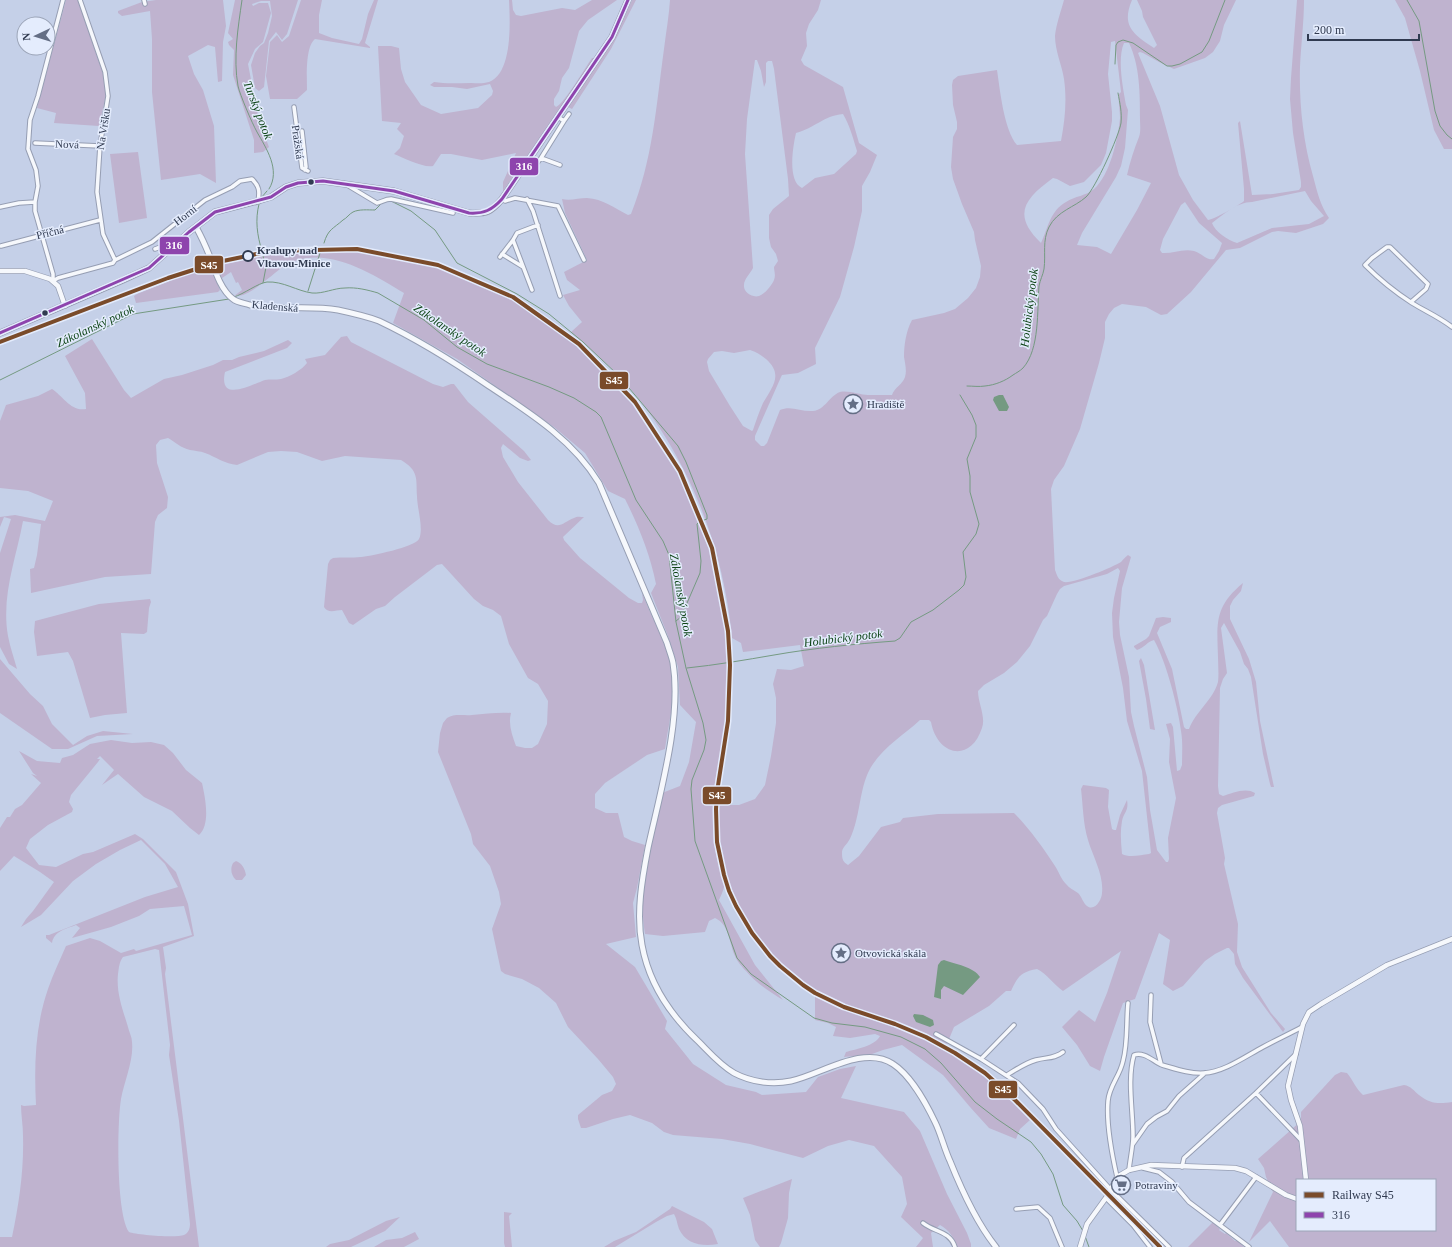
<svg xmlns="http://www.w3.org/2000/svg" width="1452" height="1247" font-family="'Times New Roman',serif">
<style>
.green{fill:#bfb3cf;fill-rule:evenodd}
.water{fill:#759a82}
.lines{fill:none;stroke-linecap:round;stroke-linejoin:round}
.stream{stroke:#759a82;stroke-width:1}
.minor-casing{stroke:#969eb3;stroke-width:5.5}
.tertiary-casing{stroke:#969eb3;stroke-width:6}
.secondary-casing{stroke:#969eb3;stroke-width:7}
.minor{stroke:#f6f8fc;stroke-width:3.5}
.tertiary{stroke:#f6f8fc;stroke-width:4.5}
.secondary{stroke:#f6f8fc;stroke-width:5}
.bus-1-casing{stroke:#e4ecfd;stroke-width:6}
.bus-1{stroke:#8e44ad;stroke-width:3}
.rail-1-casing{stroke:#e4ecfd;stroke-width:7}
.rail-1{stroke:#7a4b2a;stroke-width:4}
.bus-dot{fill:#303a50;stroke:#e4ecfd;stroke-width:1.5}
.stop-dot{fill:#e4ecfd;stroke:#303a50;stroke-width:2}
.labels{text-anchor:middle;stroke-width:3;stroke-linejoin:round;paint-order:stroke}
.street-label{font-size:11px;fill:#303a50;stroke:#e4ecfd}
.stop-label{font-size:11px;font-weight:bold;fill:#303a50;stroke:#e4ecfd;text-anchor:start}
.poi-label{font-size:11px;fill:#303a50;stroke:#e4ecfd;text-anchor:start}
.water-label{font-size:12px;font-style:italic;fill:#0e4417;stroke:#e4ecfd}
.line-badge{stroke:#e4ecfd;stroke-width:1.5}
.badge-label{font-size:11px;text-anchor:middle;font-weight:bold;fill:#fff}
</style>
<rect width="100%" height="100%" fill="#c5d0e8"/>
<path class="green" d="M66,0H78L103,74L106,95L99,126L54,123L56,113L37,108Z
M156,0H223L226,26L223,42L222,81L218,82L215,47L208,45L188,56L194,74L203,90L214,126L216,183L200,174L161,180L152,92V39L150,11L122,16L118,13V11L142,2Z
M235,0H298L287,34L282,40L276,32L269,41L264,87L259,91L255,88L251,65L255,53L260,46L264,43L268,33L272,16L270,1H261L252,4L253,6L259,3H268L271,13L263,42L255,49L248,64L259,121L269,147L263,152L254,153V140L233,75L234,50L229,45L228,42L233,39L228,33Z
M301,0H322L319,15V33L332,38L359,44L362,39L368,14L374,0H378L365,43L370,47V48L315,39C305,47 307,78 307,90L297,99H270L266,76L270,42L277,35L282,42L289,36Z
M509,0H512L513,10L516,15L521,16L562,8L575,10L592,0H617L588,20L579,31L569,68L562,78L559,91L554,99V105L556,107C564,104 585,68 592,58H596L503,191V182L516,153L482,160L451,154H441L433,166C423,168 404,158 394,154L400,148L404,136L397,129L401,123L382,121L378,46H391L399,48L401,69L405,82L421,105L441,114L478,108L492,95L493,91L490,84L467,89L452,87H434L430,85L434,82C446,84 458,83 471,83C477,83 482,84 489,82C513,73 510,21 509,0Z
M632,0H636L611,49L572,109L568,107C591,72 616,39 632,0Z
M670,0H821L818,10L809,24L806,33L807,46L801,60L804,65L843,87L859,143L877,155L870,172L862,186V211L854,247L840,297L815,348L816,364L798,373L782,375L781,377L755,436V440L761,446H764L767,443L780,410C791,405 801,412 813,411C825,410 829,396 840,392C848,390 860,395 868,395C876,395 884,395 892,395C894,388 903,384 905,377C907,371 905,363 904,357C904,345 906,331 912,320L944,313L955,309L968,298L976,288L980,277L981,266L975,240L974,232L962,204L953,179L951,167L953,137L957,129V122L953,105L952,85L953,80L958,76L997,70C1000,90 1004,130 1017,145L1061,141C1065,120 1067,100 1064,79C1062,65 1055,51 1055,36C1056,25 1061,11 1064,0H1132C1121,26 1133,34 1154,48L1157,45L1143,17L1142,11L1137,0H1236L1224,25L1220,41L1213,52L1205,58L1174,69L1159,62L1143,53L1140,52L1138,53L1160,106L1179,175L1193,200L1208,220C1213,220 1241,204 1244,201V189L1238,123L1240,121L1252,195L1273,194L1299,190L1301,187V182L1293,133L1290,99L1291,78L1297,0H1304C1304,22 1301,45 1300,67C1299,103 1303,141 1313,176C1317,191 1320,205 1329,218L1323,224L1296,233L1278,231L1272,232L1240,248L1226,250L1191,292L1167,314L1161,315L1146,307L1122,304L1114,308L1109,314L1105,322V338L1099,363L1080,429L1064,466L1054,480L1051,489L1055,570C1057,575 1058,580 1064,582C1073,584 1113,567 1121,562C1123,560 1125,557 1128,555L1131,557L1122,588L1119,622L1120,635L1129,677L1131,712L1134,726L1147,777L1150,810L1157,850L1166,862H1168L1169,859L1168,838L1176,798L1169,762L1170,739L1166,724L1171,723L1173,727L1177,771L1180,770L1182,765C1182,754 1183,742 1181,731C1178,707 1166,661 1154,640C1148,641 1144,648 1137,650L1134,647V646L1146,639L1149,636L1156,618L1163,617L1171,618V622L1160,627L1157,633L1172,669L1184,727L1186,729H1189C1196,711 1213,700 1218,682C1219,674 1218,665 1218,657C1217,623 1214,607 1243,583L1241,591L1233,600L1230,606V619L1249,659L1256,682L1260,721L1274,787H1271L1270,784L1263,754L1251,677L1248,669L1244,664L1240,652L1224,623L1221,628L1227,673L1223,679L1220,688L1218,786L1219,794L1223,796C1232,793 1246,787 1255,793L1254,796L1222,805L1218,808L1217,813L1225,858L1224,864L1238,924L1237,952L1242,967L1271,1013L1285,1029L1283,1032L1243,978L1235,964L1234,954L1229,948H1227L1215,954L1205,961L1183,986L1173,991L1163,984L1170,940L1159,933L1135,999L1123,1003L1104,1057L1100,1071L1090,1066L1077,1045L1062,1027L1079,1010L1095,1022L1107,993L1121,951L1063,991C1053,984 1047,974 1037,969C1021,972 1018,976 1011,991H1006L989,1006L954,1027L947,1044C911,1025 875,1018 839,1002C759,968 716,890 718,805H739L755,799L765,785L771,756L776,723V698L773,684L777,669L791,670L804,666L800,645L743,652L741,643L732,638C723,542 685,447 618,375C603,360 587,346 571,332L582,322L569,306L563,295L580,290L567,280L564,272L587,260L565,213L562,199C570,201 579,198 587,198C603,199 614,208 628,215L631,214C653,159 656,107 664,49C666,32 669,16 670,0ZM1115,41L1121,92L1119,94C1118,102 1120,110 1120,118C1118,139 1110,175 1094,189C1086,196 1075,196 1066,202C1050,211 1048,228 1041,243C1012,215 1024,199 1053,178L1057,179L1070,186L1084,182L1101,165L1106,153L1112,121V112L1108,74L1111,42ZM1124,43H1129C1140,66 1140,94 1140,119C1140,124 1141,132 1139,137C1134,149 1130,162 1127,175L1151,183L1137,210L1111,254L1097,247L1077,245L1082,233L1116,177L1121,166L1125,148L1128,110L1126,105C1123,88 1117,59 1124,43ZM755,60H757L761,71L764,87L766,82V63L768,61H772L774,69L788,179L789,196L773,209L769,215V238L771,247L776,254L778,261L774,267C774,271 776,275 774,280C772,285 765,294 759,296C752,298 743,292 744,285C744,279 750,274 753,268L745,154L747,119ZM843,114C850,126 853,138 857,151L856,154L834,174L815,178L802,188C787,181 793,146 796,133C815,128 823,116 843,114ZM1305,191L1311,201L1324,216L1309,224L1272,228L1237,243C1228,240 1215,232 1212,223C1223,215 1237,202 1252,202ZM1185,202L1199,223L1222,243L1219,251L1214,259C1206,261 1202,253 1194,251C1183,248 1172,254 1162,253L1160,250L1163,239L1181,205ZM750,350C757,352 761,355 766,359C784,375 772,387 763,403C759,412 756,421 753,430L752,431L743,426L730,406L709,371L707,362L708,359L714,352L722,351L734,353ZM1118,568L1120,571L1114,598L1112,613L1113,637L1123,688L1127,721L1142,771L1151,853L1149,854C1141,855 1129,858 1122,854C1121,843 1120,832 1122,821C1124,812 1129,811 1127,800L1120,815L1116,830H1114L1112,829L1108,807L1109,790L1106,788L1083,785L1081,789C1083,805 1083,824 1088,840C1093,857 1104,875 1102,893C1102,899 1095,912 1087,906C1083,903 1082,897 1078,893C1074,890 1069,888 1066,884C1061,879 1059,872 1055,866C1044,849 1029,828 1014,813L938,814L903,818L900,822L881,827L859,856L848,865C843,862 842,859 842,853C842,848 845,846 848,842C851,838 853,831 855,825C861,805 861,781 873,764C885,746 905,734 920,720H929L931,722C937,755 970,764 982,728C986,717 978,703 978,691L984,685L1004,673L1017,662L1030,646L1043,620L1047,616L1057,594L1060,589L1064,586L1107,574Z
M1395,0H1452V149H1444L1434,130L1420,71L1405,18Z
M138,152L147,218L119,223L110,154Z
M317,250C351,250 385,254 418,262C586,304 707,458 725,627C729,662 729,699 724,734C721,753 716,772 714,791C713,807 712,823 714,840C715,848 716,857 719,866C720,872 725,881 724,887C723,891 721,896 719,900L755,965L783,1000C770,992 756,983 746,971C742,967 737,961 735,956C729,943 730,925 715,918L709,921L705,932L663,936L645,934C637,887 652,839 662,793L680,786L689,762L696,722L680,705L678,667L668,636L651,593L656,584C650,554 639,527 625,499L608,491L585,453L554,427L457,359L393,323L404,293C370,272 319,240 280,269C271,276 253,292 243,295C240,296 236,295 234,296L242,290L238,282L236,283L231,272L222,278L216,266C249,258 283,251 317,250Z
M209,269L214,275L220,290L218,292L136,303L134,296L137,294L172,280L193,273Z
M347,336L351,342L433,384L443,387L451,384H454L468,402L524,451L531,460L528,461L520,458L503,444L501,448L503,457L518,482L548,520C559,531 563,522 574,518C577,516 581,517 584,517L563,537L564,540L580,558L629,598L638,603H642L643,600L642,593C651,615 663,638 670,661C678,689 669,721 665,749L647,755L605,783L595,794V808L606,813H618L624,837L632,841L645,845L637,888L633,903L636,937L606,944L635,967L667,1021L665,1029L693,1064L726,1085L756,1092L762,1095L806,1092L818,1077L840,1069L856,1066L841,1098L904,1112L920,1131L947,1194L967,1233L971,1244V1247H957C954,1237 949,1230 940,1225L931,1233L933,1247H916L923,1238L901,1217L907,1204L902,1177L874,1146L849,1140L828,1146L803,1158L750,1144L722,1139L673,1135L664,1132L652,1123L630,1115L613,1119L586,1128H581L578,1119V1115L602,1095L612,1091L616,1084L613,1077L598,1059L568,1027L556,1003L539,988L522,979L505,974L501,971L492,929L501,904L499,892L490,866L473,844L471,834L438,752L440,733L443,723L447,718C455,713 464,716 472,715C485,714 498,712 511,713C508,724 512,735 516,746L525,748H532L538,744L547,724L548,701L538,684L528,678L509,644L501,616L493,610L483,606L474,599L442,564L437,565L395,597L385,606L376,609L353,625L349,623L342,610C336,610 328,614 324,607L328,564L330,560L333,558C342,557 352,558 361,557C371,556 415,547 419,539C424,529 417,508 417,496C416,478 419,471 401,460L345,456L322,461L297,452L281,451L268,452L237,465C225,464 216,457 205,453C200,451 195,451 190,450C181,448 175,442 168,438L160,440L156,445L157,463L168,497L167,508L158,515L155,522L151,574L105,577L31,593L30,569L34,568L37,555L41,524L23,521C16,559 1,596 8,636C10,647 14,658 17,669L9,664L0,647V553L11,519L4,517L0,527V517L15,515L45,521L53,501L28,491L0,488V421L6,405L38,396L52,389C63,396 71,412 86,409L85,393L65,356L92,339L124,390L131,398L164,379L182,375L213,365L223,360H232L239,357L264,351L288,340L292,343L287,348L225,372C218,404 253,384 265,380C270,379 276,380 281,379C289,377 302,370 307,363L305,359L325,355L341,337Z
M150,599L151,602L149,608L147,632L144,634L121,633L127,713L105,715L90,718L73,661L68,652L37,656L34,632L35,621L99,604Z
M1141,658L1144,665L1155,730L1150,729L1146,699L1139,661Z
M0,659L30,694L43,706L52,724L73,745L87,736L103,731L133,734L97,736L68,749H52L0,713Z
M111,740L132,743L151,742L164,745L173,753L186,770L202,783C205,797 211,824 199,835L190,828L172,811L144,797L118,774L102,785L114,770L100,756L97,759H100L98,762L71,795L69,802L73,809L72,812L48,825L30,839L26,848L39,865L56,867L83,854L93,852L135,834L143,839L176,872L188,904L194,936L163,947L166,968L165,974L199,1247H0V1237H12C19,1204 24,1170 23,1136C23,1125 21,1115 21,1105L24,1106L36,1105C34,1066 35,1026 48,989C53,974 60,960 66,946L90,938L100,941L121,953L134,949L136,951L192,935L184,906L150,909L139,916L111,927L72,938L80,928L76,925C66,929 54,931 52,943L46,938V935H49L145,897L178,887L165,864L141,840L120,850L96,864L73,881L41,915L21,927L26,919L33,911L54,882L40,872L14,856L0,871V828L7,817H10L15,809L22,805L41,783L31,774L37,776L33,773L19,751L37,761L60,763L62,758L73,755L90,744ZM155,949L159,950L170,1045L169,1055L179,1121L190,1224C190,1229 188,1233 184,1235C176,1238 137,1235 129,1232C116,1214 117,1123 121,1099C124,1082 134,1060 132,1042C132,1037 129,1032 128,1027C123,1010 116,993 118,974C119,968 119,962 123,957Z
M236,861C242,863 245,869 246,875L242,880H236C231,875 230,869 233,863Z
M815,996C851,1016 890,1023 926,1040C967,1059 999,1088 1030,1120L1020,1129L1016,1139L989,1128L970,1107L943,1075L902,1045L883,1050L872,1054L844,1057L846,1052C856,1049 875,1046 880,1036L875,1034L850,1038L833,1036L836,1027L828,1023L815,1020Z
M1341,1072L1347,1073C1353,1080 1356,1089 1363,1095L1404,1085C1411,1086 1414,1091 1419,1095C1430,1104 1439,1104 1452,1102V1247H1289L1270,1221L1249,1242L1273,1192L1266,1177L1264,1168L1258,1159L1301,1121V1112L1335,1075ZM1297,1180H1435V1230H1297Z
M792,1179L789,1193L788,1218L781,1243L779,1247H760L755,1240L750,1215L743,1198Z
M672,1206L704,1222L712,1229L718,1244C702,1247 686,1244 679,1229C677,1224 677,1219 674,1214L667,1216L656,1222L615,1247H604L614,1241L636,1232L670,1209Z
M504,1212L512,1213L509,1216L512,1247H505L504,1243Z
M400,1217L385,1231L351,1247H326L330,1244L349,1240L386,1221Z
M1213,1222L1220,1229L1219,1230L1225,1234L1226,1233L1235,1241L1237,1240L1244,1247H1188Z
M415,1232L419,1239L404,1247H374L386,1240L402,1238Z"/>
<path class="water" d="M999,395H1003L1009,407L1007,411H999L993,400L994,397Z
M944,960C955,964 974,967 980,977L963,995L944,986L941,990V999L934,997L938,965L941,961Z
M914,1014L923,1015L933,1020L934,1025L930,1027L916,1022L913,1016Z"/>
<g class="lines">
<path class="stream" d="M242,0C238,28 233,58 238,86C240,95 252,123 257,132C266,148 281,170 269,189
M1407,0L1419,21L1435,111L1440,126L1447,135L1452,139
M1115,64L1116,45L1118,42L1123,40L1133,43L1167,66H1172L1180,64L1202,52L1209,41L1225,0
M261,198L267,191
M391,201L411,211L435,230L457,263L517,294L549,314L583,342L618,375L678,446L686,462L707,515V519L699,522L697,524L701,561L700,573L681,617L676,621
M259,204C255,220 257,235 262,251
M324,243C328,229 333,229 343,220C347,218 349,214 353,212C359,209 368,210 375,210L381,204
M263,283L266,267L263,256
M308,291L321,250
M234,297C244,294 258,283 267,282C283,281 297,291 312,293C323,294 334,288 345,288C356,287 368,290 378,293L424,320L457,347L487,364L549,387L574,398L596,412L601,417L636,500L663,541L669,555L676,622L686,668L703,723L706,740L704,750L692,780L691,789L695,841L737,958L751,974L814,1018L832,1023L865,1027L901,1037L925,1049L941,1063L975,1102L997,1119L1031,1142L1041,1154L1053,1174L1063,1205L1077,1221L1083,1231
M0,380L133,314L229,299
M967,386C973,386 979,387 985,386C995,385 1005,381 1013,375C1016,373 1020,371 1023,368C1040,349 1037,310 1039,286C1040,280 1043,275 1044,269C1046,254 1042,241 1049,227C1057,211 1075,207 1086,197C1095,189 1119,136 1121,123C1122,112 1120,104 1118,93
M687,668C716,665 745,660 774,655C814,648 855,644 895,641L900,638L911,622L933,610L959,590L964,585L966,577L963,552L976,534L979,524L970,492V476L967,459L976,437V425L972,415L960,395
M1085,1236L1089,1247"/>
<g class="minor-casing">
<path id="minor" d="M80,0L105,72L108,96L100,146L97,192L103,234L115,260
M144,0L145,4
M294,107L302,168L308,171
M558,117L564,121L541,158L560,165
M564,121L569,114
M302,131L306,167L305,170
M35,143L100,146
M537,163L541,158
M347,185L377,203C382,202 385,199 391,199L453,213
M502,199L505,201L515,198L558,206L584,260
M527,199L533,211L560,296
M0,207L19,203L35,202
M1,246L100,220
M155,249L177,241
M502,254L523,267
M500,257L513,240
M53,281V274L35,211V202L38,186L36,170L28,149L30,120L38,96L63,0
M53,281L58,278L113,263L115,260L152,242L205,200L232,187L240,181L252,179C259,186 260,191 258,201
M532,290L513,240L517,233L538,225
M1411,302L1426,289L1428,284L1390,247H1387L1372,258L1365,265C1379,279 1395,292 1412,303C1425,311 1439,317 1452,327
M1151,995L1150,1022L1161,1064
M936,1034L981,1059L1018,1083L1043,1109L1056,1129L1111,1190L1169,1247
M981,1059L1014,1025
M1007,1075C1017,1069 1025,1063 1036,1060C1047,1057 1054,1059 1063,1052
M1256,1093L1301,1140
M1133,1144L1147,1124L1156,1117L1167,1111L1179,1096L1205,1073
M1182,1167L1184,1158L1256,1093L1296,1054
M1143,1168L1159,1172L1172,1182L1189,1202L1249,1247
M1129,1170C1130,1159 1133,1147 1133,1136C1133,1110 1127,1079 1134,1055C1144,1051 1154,1062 1162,1065C1176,1069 1190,1074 1204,1073C1224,1072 1246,1056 1263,1047C1276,1040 1289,1034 1302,1027
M1117,1177C1112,1155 1106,1124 1108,1101C1109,1086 1120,1076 1123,1061C1128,1043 1126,1022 1128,1003
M1106,1198L1133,1225L1150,1247
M1016,1209L1038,1207L1050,1218L1062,1247
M923,1223C934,1232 950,1231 955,1247
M1220,1225L1256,1177"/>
</g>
<g class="tertiary-casing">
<path id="tertiary" d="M0,271H25L50,279L58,286L65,306
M1306,1180L1300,1126L1291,1100L1288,1086L1303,1024L1309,1012L1321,1004L1387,965L1452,939
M1080,1247L1087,1224L1108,1195L1117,1177L1129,1170L1151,1165L1235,1168L1246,1171L1286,1195L1297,1199"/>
</g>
<g class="secondary-casing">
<path id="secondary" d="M196,227C201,236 206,247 210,257C215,271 221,290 233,299C238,303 245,303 250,305C279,311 309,305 338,310C352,313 366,316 379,321C417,339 454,362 489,386C530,413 573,440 599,483L667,643C669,650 672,657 673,663C682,718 660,793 648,848C642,879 636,913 642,945C649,984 670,1015 699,1042C709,1052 720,1065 734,1073C751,1082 772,1085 791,1081C820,1075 864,1044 893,1064C910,1075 926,1103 935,1122C941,1134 944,1148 950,1161C962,1191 976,1222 996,1247
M0,333L123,280L149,268L189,232L215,212L258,201L271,197L286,187L298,183L323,181L394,191L469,213C487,214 491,212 502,199L612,37L628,0"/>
</g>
<use href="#minor" class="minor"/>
<use href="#tertiary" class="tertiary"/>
<use href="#secondary" class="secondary"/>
<g class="bus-1-casing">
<path id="bus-1" d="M0,333L149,268L189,232L215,212L271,197L286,187L298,183L323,181L394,191L469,213C484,214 492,210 502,199L612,37L628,0"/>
</g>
<use href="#bus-1" class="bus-1"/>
<g class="rail-1-casing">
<path id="rail-1" d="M0,342L168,278L218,262L271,251L357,249L438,265L513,297L579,344L635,402L680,471L712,548L728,631L730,665L728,721L717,792L716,809L717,842L724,875L729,891L736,906L752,933L770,956L780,966L803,985L815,993L844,1007L895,1024L926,1037L955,1053L985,1073L1015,1100L1160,1247"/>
</g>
<use href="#rail-1" class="rail-1"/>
</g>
<defs>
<g id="sight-ring" transform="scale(1)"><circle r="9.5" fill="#e4ecfd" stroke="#646e85" stroke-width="1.5"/><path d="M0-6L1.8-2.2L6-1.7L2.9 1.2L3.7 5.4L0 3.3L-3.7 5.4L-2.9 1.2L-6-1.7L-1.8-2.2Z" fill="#646e85"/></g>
<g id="supermarket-ring" transform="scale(1)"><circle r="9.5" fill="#e4ecfd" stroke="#646e85" stroke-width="1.5"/><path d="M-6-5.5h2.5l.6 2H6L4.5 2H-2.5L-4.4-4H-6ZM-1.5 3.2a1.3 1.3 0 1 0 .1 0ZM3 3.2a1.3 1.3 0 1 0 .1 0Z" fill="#646e85"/></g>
</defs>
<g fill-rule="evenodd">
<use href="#sight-ring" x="853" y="404"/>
<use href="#sight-ring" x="841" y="953"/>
<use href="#supermarket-ring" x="1121" y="1185"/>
</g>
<g class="bus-dot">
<circle cx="311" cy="182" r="3.5"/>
<circle cx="45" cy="313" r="3.5"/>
</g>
<circle class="stop-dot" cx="248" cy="256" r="5"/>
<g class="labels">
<g class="street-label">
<text transform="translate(103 129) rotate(-81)" y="4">Na Vršku</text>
<text transform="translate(298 142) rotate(82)" y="4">Pražská</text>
<text transform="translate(67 144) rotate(2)" y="4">Nová</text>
<text transform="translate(185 215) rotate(-38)" y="4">Horní</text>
<text transform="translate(50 232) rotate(-14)" y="4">Příčná</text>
<text transform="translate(275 306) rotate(5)" y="4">Kladenská</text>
</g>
<g class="stop-label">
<text x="257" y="254">Kralupy nad<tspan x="257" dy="13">Vltavou-Minice</tspan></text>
</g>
<g class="poi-label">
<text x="867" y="408">Hradiště</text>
<text x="855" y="957">Otvovická skála</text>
<text x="1135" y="1189">Potraviny</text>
</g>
<g class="water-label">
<text transform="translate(258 110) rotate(69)" y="4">Turský potok</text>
<text transform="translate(1029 308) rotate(-83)" y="4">Holubický potok</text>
<text transform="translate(95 326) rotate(-25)" y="4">Zákolanský potok</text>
<text transform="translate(450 330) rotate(34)" y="4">Zákolanský potok</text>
<text transform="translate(681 595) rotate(80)" y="4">Zákolanský potok</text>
<text transform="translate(843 638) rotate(-7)" y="4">Holubický potok</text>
</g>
</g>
<g class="line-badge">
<rect x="509" y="157" width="30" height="19" rx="4" fill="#8e44ad"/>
<rect x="159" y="236" width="31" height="19" rx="4" fill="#8e44ad"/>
<rect x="194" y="255" width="30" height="19" rx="4" fill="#7a4b2a"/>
<rect x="599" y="371" width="30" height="19" rx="4" fill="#7a4b2a"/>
<rect x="702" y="786" width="30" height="19" rx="4" fill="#7a4b2a"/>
<rect x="988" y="1080" width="30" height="19" rx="4" fill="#7a4b2a"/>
</g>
<g class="badge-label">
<text x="524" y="170">316</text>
<text x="174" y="249">316</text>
<text x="209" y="269">S45</text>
<text x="614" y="384">S45</text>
<text x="717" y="799">S45</text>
<text x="1003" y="1093">S45</text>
</g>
<rect x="1296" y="1179" width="140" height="52" fill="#e4ecfd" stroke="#9ca5b8"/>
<rect x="1304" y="1192" width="20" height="6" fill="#7a4b2a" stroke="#9ca5b8"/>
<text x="1332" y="1199" font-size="12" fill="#303a50">Railway S45</text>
<rect x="1304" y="1212" width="20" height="6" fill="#8e44ad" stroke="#9ca5b8"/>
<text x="1332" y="1219" font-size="12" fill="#303a50">316</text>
<g transform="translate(36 36) rotate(266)"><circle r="19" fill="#e4ecfd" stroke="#9ca5b8"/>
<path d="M0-3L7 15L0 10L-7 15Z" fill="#646e85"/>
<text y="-6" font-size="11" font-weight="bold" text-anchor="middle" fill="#303a50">N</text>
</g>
<path d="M1308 34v6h111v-6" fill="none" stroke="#303a50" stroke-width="2"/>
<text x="1314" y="34" font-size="12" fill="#303a50" stroke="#e4ecfd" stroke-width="3" paint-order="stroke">200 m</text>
</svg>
